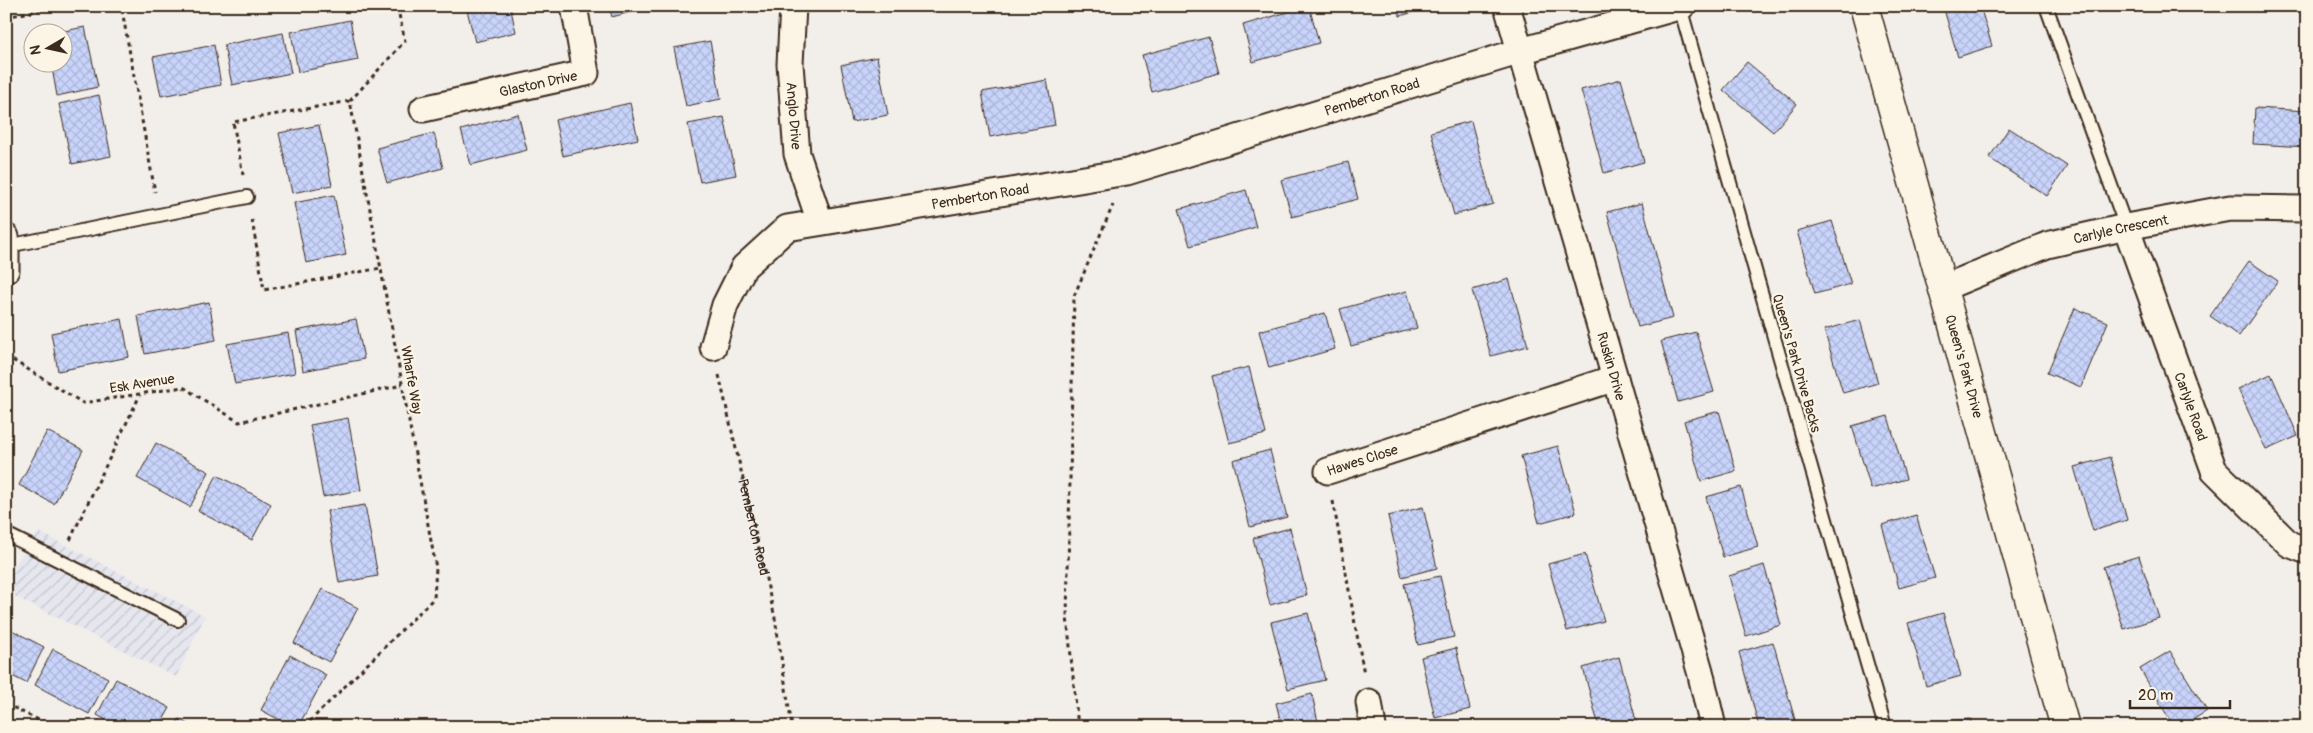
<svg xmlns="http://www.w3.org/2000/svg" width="2313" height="733" font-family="Pangolin,sans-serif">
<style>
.industrial{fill:url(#industrial-furrows)}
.building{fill:url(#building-cross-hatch);stroke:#3b2a1e}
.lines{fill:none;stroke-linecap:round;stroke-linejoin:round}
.lane-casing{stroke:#3b2a1e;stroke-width:16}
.street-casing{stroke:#3b2a1e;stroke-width:29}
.secondary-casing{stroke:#3b2a1e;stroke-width:31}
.path{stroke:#3b2a1e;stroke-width:3;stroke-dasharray:4 4;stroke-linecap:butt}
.lane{stroke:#fcf5e5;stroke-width:12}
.street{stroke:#fcf5e5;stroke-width:25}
.secondary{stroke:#fcf5e5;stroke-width:28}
.labels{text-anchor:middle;stroke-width:4.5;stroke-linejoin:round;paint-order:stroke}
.street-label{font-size:14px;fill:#3b2a1e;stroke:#fcf5e5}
</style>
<defs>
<pattern id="industrial-furrows" width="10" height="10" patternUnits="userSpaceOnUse" patternTransform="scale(1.25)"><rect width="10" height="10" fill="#e5e6ee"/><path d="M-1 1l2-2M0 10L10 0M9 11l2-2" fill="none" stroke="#c5c5cc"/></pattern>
<pattern id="building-cross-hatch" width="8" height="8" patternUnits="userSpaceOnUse" patternTransform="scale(1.25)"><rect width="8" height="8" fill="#c8d4fb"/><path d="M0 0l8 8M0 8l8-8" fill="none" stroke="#adb6d7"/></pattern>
</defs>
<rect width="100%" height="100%" fill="#f2eee9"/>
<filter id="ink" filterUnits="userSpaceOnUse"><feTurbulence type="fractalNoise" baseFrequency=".02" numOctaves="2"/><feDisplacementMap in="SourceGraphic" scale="10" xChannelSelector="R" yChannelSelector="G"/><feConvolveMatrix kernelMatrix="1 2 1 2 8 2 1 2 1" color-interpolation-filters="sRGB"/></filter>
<g filter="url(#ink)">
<path class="industrial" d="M39,532L205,616L176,677L6,592V577Z"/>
<path class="building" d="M466,6H510L516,32L475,42Z
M609,6H653L612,17Z
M1309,6L1319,43L1253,62L1243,25Z
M1397,6H1435L1400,16Z
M1943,6H1980L1992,46L1958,57Z
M350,20L358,60L298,72L291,32Z
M85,27L98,87L57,96L51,62H62V32H59Z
M283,33L291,73L232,85L224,45Z
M1209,37L1219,73L1152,92L1142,55Z
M710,41L721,99L686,106L674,48Z
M214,45L221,85L161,96L153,57Z
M877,57L888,115L852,122L841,65Z
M1747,62L1797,104L1773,132L1723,90Z
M1621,79L1644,162L1604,173L1581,90Z
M1047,80L1055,125L990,137L982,92Z
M99,95L111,156L72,164L59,104Z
M630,103L638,139L563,156L555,120Z
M2255,108L2307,111V147L2253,144Z
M518,114L527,150L471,165L461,130Z
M724,117L736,175L700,182L688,124Z
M1471,121L1493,204L1454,215L1431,132Z
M319,125L332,185L292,193L279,133Z
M2009,128L2067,166L2047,196L1989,158Z
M434,133L443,168L387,183L377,148Z
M1348,162L1358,199L1292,217L1281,180Z
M1246,190L1256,227L1190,246L1179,209Z
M334,195L346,255L306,263L294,203Z
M1642,203L1673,318L1638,327L1607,212Z
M1832,221L1851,284L1815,294L1797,231Z
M2249,261L2278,281L2239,336L2210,316Z
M1509,279L1528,346L1491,356L1472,290Z
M1407,291L1417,328L1351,346L1340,309Z
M209,302L216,340L145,354L138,316Z
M2075,308L2108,322L2081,387L2047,373Z
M1325,313L1335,349L1269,368L1259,331Z
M122,319L129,357L58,371L51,333Z
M356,319L364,359L303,371L296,331Z
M1860,320L1878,383L1843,393L1824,330Z
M1696,332L1714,392L1678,402L1661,341Z
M288,333L295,373L235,384L227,344Z
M1249,367L1266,434L1229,443L1212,376Z
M2271,374L2298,436L2266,450L2238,389Z
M1719,411L1736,471L1701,481L1684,421Z
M1888,416L1906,479L1871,489L1852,426Z
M348,418L361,490L323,497L310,425Z
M47,431L83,450L54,504L19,485Z
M156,443L209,472L190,507L137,478Z
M1558,446L1576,513L1539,523L1521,456Z
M1270,450L1287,517L1250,527L1233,460Z
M2110,457L2127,520L2093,531L2074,467Z
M217,475L271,504L252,540L198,511Z
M1741,487L1758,547L1723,557L1706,497Z
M365,505L378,576L339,583L327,511Z
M1423,507L1437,568L1402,577L1388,516Z
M1916,515L1935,578L1899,588L1882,525Z
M1290,528L1307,595L1270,605L1253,538Z
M1585,554L1604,621L1567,631L1548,564Z
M2139,556L2159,618L2124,629L2103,567Z
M1764,565L1781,625L1746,636L1729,576Z
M1440,576L1454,637L1418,645L1404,584Z
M322,589L358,608L329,662L294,643Z
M1308,613L1325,680L1288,689L1271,622Z
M1943,613L1961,676L1926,686L1908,623Z
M6,627L44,647L26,683L6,673Z
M1773,642L1797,727H1759L1739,652Z
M1456,648L1470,709L1435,718L1421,657Z
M53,649L108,678L89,714L35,685Z
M2170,651L2207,711L2181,727H2174L2140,669Z
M290,655L326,675L298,727H293L261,710Z
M1619,657L1637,724L1629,727H1599L1583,668Z
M116,679L170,708L159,727H119L97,715Z
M1312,694L1319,727H1282L1276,703Z
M179,719L193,727H175Z
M1971,719V727H1913L1912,723Z"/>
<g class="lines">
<g class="lane-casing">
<path id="lane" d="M2046,6L2126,227
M1680,7L1885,727
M8,246L247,197
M6,534L178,620"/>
</g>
<g class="street-casing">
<g id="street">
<path id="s2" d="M793,6L790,64L797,154L820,222"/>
<path id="s3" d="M1507,6L1700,671L1713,727"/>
<path id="s4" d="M423,109L586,73L574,6"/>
<path id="s5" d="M2126,227L2214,470L2289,544L2307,551"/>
<path d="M6,237V270"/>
<path id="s6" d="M1943,288L2047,245L2126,227L2230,208L2307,209"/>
<path id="s7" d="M713,347L725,305L744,267L787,228L1127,172L1521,51L1682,6"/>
<path id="s8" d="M1328,471L1615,378"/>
<path d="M1369,702L1373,727"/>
</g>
</g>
<g class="secondary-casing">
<g id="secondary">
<path id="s9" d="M1864,6L2065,727"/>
</g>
</g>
<g class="path">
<path d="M121,6L122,10L144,6"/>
<path d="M122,10L155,192"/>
<path d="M6,17L60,6"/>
<path d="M243,175L233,122L350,101"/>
<path d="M252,220L264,290L381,268"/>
<path d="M6,356L83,403L183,387L239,422L402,385"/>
<path id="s1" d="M719,375L775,618L792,727"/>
<path d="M1333,501L1364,674"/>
<path d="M70,540L140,395"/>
<path d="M6,704L53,727"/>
<path d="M304,727L434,598L436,568L350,101L405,41L397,6"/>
<path d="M1078,727L1067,616L1074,296L1113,205"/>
</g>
<use href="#lane" class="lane"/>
<use href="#street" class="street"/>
<use href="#secondary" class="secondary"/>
</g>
</g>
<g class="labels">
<g class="street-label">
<text dy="5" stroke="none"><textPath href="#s4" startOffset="118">Glaston Drive</textPath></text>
<text dy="5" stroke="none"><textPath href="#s7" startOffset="745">Pemberton Road</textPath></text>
<text dy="5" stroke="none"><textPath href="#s2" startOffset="110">Anglo Drive</textPath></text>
<text dy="5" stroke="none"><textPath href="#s7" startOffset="340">Pemberton Road</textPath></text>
<text dy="5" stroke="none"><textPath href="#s6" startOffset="188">Carlyle Crescent</textPath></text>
<text transform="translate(1797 363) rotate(74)" y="5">Queen's Park Drive Backs</text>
<text dy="5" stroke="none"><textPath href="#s3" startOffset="375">Ruskin Drive</textPath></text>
<text dy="5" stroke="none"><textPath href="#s9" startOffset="374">Queen's Park Drive</textPath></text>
<text transform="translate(412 380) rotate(80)" y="5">Wharfe Way</text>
<text transform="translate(142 383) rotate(-9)" y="5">Esk Avenue</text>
<text dy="5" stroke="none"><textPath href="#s5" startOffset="191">Carlyle Road</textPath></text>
<text dy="5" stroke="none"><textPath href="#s8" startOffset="36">Hawes Close</textPath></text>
<text dy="5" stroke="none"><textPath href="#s1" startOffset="156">Pemberton Road</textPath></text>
</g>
</g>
<rect width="2313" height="733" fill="none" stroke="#fcf5e5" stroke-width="25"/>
<rect x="12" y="12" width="2288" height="708" fill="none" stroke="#3b2a1e" stroke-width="2" filter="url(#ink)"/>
<g transform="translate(48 48) rotate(261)"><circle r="24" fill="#fcf5e5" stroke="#afa495"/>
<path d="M0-4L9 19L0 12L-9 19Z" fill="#3b2a1e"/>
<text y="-8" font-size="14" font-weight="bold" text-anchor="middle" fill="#3b2a1e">N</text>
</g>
<path d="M2130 700v8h100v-8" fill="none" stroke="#3b2a1e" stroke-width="2.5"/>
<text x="2138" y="700" font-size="15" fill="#3b2a1e" stroke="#fcf5e5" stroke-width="4" paint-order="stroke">20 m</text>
</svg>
